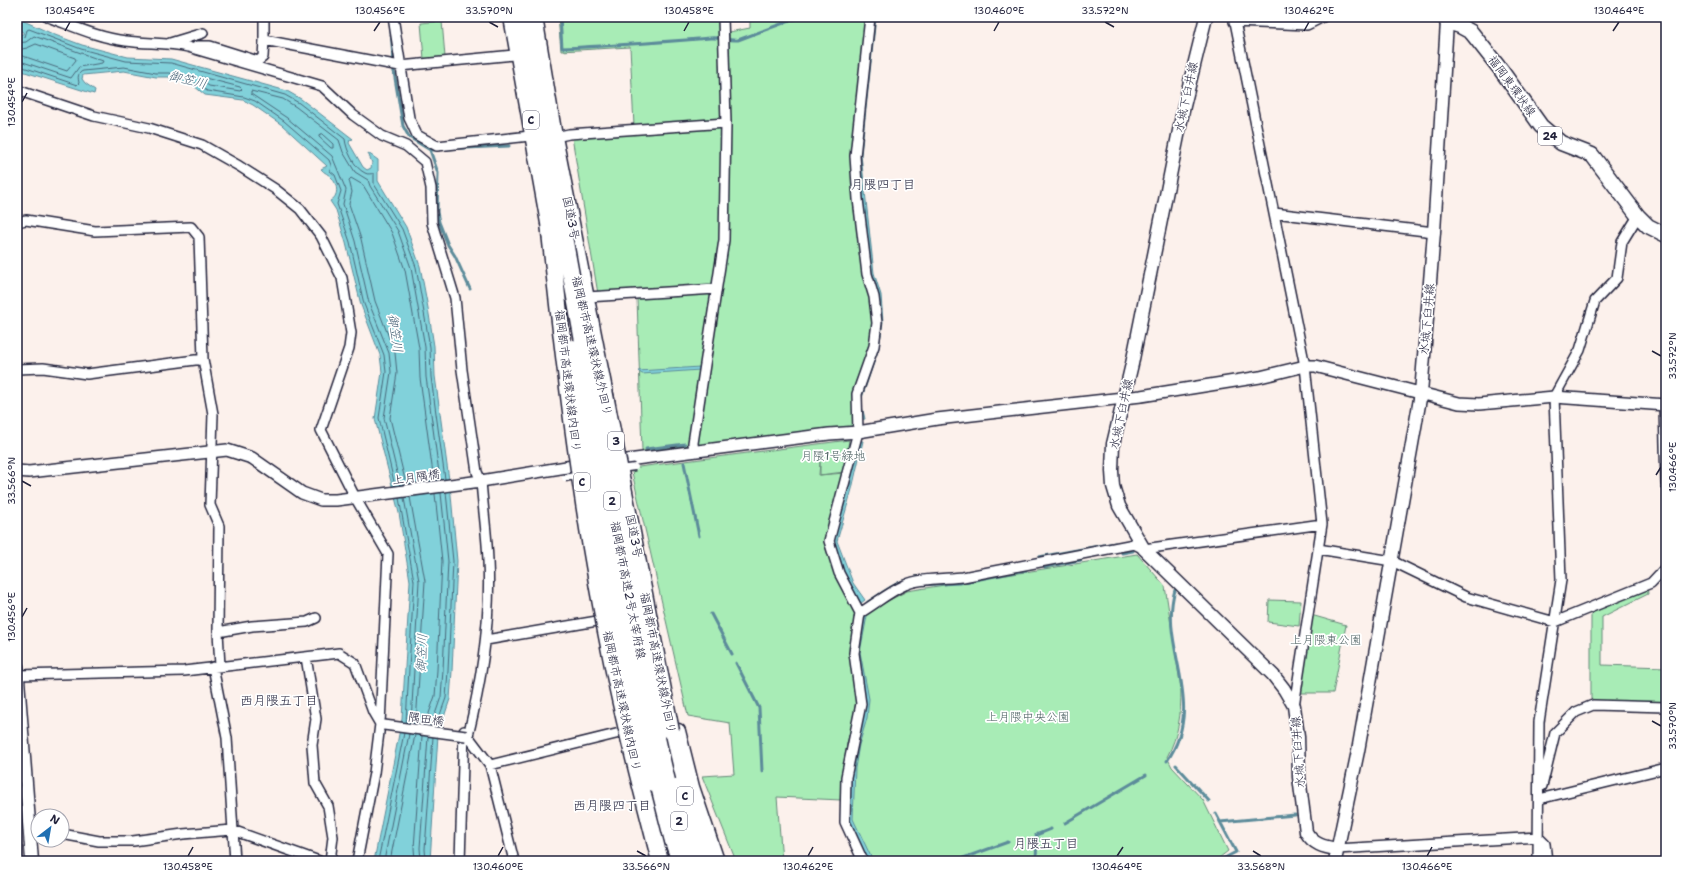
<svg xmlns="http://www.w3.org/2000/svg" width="1683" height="878" font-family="'Shantell Sans','Klee One',sans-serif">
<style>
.green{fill:#a8ecb6;stroke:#658778}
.water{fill:#81d1da;stroke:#5b8b9a}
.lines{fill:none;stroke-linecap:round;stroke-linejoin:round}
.shore{stroke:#48687b;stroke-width:1}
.stream{stroke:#5b8b9a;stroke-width:3}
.minor-casing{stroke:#22223b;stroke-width:12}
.tertiary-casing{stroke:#22223b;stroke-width:14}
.secondary-casing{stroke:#22223b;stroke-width:15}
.primary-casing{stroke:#22223b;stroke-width:17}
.trunk-casing{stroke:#22223b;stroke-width:17}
.motorway-casing{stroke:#22223b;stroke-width:19}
.minor{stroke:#fff;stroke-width:9}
.tertiary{stroke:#fff;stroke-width:11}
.secondary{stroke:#fff;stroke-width:12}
.primary{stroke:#fff;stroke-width:14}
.trunk{stroke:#fff;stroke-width:14}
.motorway{stroke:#fff;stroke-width:16}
.pedestrian-bridge-casing{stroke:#22223b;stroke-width:9;stroke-linecap:butt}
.minor-bridge-casing{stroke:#22223b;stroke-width:12;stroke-linecap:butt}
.motorway-bridge-casing{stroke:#22223b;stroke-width:19;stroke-linecap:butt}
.pedestrian-bridge{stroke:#fff;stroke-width:6}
.minor-bridge{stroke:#fff;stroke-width:9}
.motorway-bridge{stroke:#fff;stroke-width:16}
.ticks{fill:none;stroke:#22223b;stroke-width:1.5}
.labels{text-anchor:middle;stroke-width:3.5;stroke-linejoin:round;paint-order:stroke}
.shield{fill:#fff;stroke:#646476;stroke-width:1}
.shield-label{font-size:11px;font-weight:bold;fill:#22223b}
.street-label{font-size:12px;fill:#22223b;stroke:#fff}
.park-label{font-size:12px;fill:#4a5f60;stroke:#fff}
.water-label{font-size:13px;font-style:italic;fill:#435f73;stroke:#fff}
.neighbourhood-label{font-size:13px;fill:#22223b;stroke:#fff}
.neatline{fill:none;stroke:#22223b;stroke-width:1.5}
.ticks-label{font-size:10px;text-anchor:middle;fill:#22223b}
</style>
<rect width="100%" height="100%" fill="#fcf1ec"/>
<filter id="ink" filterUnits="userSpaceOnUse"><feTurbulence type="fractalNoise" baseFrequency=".025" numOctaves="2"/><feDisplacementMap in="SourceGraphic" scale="8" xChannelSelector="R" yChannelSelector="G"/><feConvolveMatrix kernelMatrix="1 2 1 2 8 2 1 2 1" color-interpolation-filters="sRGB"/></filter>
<g filter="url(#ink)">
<path class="green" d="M558,17H719L723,116L720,120L634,126L630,47L561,51Z
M750,17H868L854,135L875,323L855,426L700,446L697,442L728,239L730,107L729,32L750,28Z
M442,21L445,57L424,59L421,23Z
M720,126L722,129L720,241L714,282L710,286L598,294L572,137Z
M708,292L711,296L689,443L686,446L642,451L637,298Z
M849,440L844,472L820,475V462L819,475L845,473L825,536V546L835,574L842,589L854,607L855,614L854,628L849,647L856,700L852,725L847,743L841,800L777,797L782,861H736L702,776L734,774L730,723L688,716L631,468Z
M1137,554L1165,586L1181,689C1181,715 1179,734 1167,757L1172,767L1203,800L1228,851L1215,861H866L847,820L850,768L861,716L855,653L863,614L907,591Z
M1647,586L1648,594L1602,617V665L1666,667V712L1591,699V610Z
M1269,600L1301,601L1299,626L1268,622Z
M1311,615L1346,625L1333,693H1301Z"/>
<path class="water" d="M873,17H876L861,155L874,273L881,295L883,322L879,348L863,395L861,402L865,419L859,420L858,402L876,347L869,273L859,198V134Z
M17,18L55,35L82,45L128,57L171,59L287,91L301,99L353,139L350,140L349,143L363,167L367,170L371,168L372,163L368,153L378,160V181L406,227L420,266L428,308L434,346L435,376L451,495L457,561L452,671L450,699L438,735L430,861H374L402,719L410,581L399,513L375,419L382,372L380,355L361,305L346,243L336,210L330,201C339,196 338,186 332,178C329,174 324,173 321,169L327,166L282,125L253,105L243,100L205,95L194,86L169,77H156L124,71L83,75L82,79L85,83L95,90L94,94L25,72L17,68V35L23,34V32L17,29Z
M700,367V370L642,374L638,371Z
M859,441H863L852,489L837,541L853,583L865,600L861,603L849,585L833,546V536L849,488Z
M864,615L867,616L860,652L869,699L867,718L859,745L855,768L853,819L873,861H868C861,851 849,830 848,819C848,804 852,790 850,775L863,716L856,651Z"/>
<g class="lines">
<path class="shore" d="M17,38L25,37L27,30L29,29L81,49L126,61L171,63L285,95L299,103L345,139C346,149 354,168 365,173C368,175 371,173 374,174V184L402,229L416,267L430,347L431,377L445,479
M17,43L26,42L34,36L103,61L102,63L79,67L71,78L17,60
M17,50L27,48L36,44L75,58L76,60L67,71L17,54
M17,65L77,85L79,83C78,78 77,73 83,71L124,67L156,73H170L196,83L207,91L244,97L255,101L284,121L329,160L331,165L330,171L335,175L341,191L337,204L350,242L364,304L384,355L386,372L379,418L395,486
M201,77L240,87L242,89L240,91L209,86L201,80Z
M322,134L333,144V148H331L319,137V135Z
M406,484L390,418L397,373L395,353L375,301L361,239L349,204L352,192L349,180L351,178L363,185L392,233L405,270L419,348L420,378L434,481
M400,485L384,418L391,372L389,353L369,303L355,241L343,204L346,190L332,156L287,118L251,94V91L283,99L296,107L339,140L343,152L355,172L368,180L370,186L398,231L411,268L425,347L426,377L440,480
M410,497L425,581L416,724
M399,498L414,581L406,722
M404,498L419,581L411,723
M425,725L435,696L437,670L442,561L435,494
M431,726L441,697L443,670L448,561L441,493
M436,726L446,698L448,671L453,561L446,492
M378,861L404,733
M384,861L409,734
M390,861L415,735
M415,861L414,848L422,736
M421,861L420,848L428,737
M426,861L425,849L433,737"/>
<path class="stream" d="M560,17L562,48C612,46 661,42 710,38C720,37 728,41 738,40L800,17
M391,31L394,72L403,126L409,137L430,150H437
M445,149L509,146
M430,150L438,173L437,212L439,222L448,245L455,256L470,289
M646,449L685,444
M684,463L699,536
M1122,553L1133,551
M1039,557L1115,543
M1045,567L1081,560
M919,585L960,583L1026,570
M868,602C887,590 902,577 925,576
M711,614L732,654
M736,663L759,708L762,771
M1167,761C1208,701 1158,647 1175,590
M1176,765L1209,801
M1216,814L1236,852L1219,861
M1220,822L1295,815
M1065,823L1146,775
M1036,835L1051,829
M955,861L1008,842
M1036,861L1037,834"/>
<g class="minor-casing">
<path id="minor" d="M48,17C73,26 99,38 126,41C147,44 167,42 188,47L322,86L353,115L382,136L406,146L425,162L431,188L432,223L455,298L462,370L477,472L481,481C483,508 487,534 488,561C491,620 482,679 468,736
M393,17L409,118L417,135L437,146L530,136
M1234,17L1305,366L1322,524L1294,706
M1234,22L1307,25L1323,17
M264,40V17
M170,43L203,33
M197,46H210L258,61L263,57L264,40L400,66L514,55
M17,90L94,116L149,128L202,145L239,166L275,189L300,209L321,236L342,278L351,333L349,348L321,430L356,499L388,554L380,724L374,773L357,861
M555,137L569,134L726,123
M1274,213L1434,232
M17,222L26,220L95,231L191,227L199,237L203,359L213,414L210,505L219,526L218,632L220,666
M587,297L716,289
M17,369L43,368L87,374L203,359
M1664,405L1666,485
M694,452L693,443L724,240L726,123L723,17
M1318,549L1392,561L1466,597L1555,622L1651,583L1666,567
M860,613C875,604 889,592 905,585C918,578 946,579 963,577L1134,544L1144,549L1322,524
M218,632L252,626L307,622L316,618
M486,640L603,620
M306,657L316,719L312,745L315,783L328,806L333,837L330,861
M213,667L227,738L235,861
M18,675L184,671L339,653L355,663L373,712L380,724
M466,736H468L490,765L624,732
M490,765L514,861
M1542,786L1555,733L1576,712L1593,705L1666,707
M1539,799L1666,768
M62,834L99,841H133L183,834L232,830L319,861
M1337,849L1538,837L1545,844L1547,861
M460,861L464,731
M863,861L845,822L846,777L861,704L854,653L860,613L839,573L829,541L858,432L857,394L874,346L877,323L874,297L867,274L858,199L855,156L870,17
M1538,861L1539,722L1561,580L1554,397L1580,350L1595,301L1617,278L1622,242L1638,216"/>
</g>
<g class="tertiary-casing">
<path id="tertiary" d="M612,462L829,434L858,432L937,419L1141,396L1260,377L1305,366H1315L1459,403L1479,404L1554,397L1666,405
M17,471L29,472L227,450L252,458L302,493L321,500H336L481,481L585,464"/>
</g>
<g class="secondary-casing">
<path id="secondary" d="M1206,17L1184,106L1132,364L1113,444L1112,471L1113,486L1119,506L1144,549L1273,675L1284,689L1294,706L1298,736L1299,777L1306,832C1313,844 1323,847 1337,849
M17,667L32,861
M1335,861L1358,751L1421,393L1434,232L1447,22"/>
</g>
<g class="primary-casing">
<path id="primary" d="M1447,17V22L1460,26L1471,32L1501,70L1541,126L1561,143L1592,155L1638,216L1648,226L1666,235"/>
</g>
<g class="trunk-casing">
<path id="trunk" d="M535,17L555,137L607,400
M678,731L692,787L717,861"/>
</g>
<g class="motorway-casing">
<path id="motorway" d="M512,17L549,223
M525,17L561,220
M671,731L679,775L702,861
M667,781L683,833L693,860
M654,783L671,836L680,861"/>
</g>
<use href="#minor" class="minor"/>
<use href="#tertiary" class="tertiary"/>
<use href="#secondary" class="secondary"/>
<use href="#primary" class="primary"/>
<use href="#trunk" class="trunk"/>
<use href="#motorway" class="motorway"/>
<g class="pedestrian-bridge-casing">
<path id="pedestrian-bridge" d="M620,469L635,467
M565,478L579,475"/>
</g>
<g class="minor-bridge-casing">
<path id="minor-bridge" d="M384,725L466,736"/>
</g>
<g class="motorway-bridge-casing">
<path id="motorway-bridge" d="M561,220C585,346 606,474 630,600C641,661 652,721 667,781
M549,223C565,373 583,523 614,671C627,735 644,798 660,861
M572,348C599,493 619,640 654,783
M604,390L671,731"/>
</g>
<use href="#pedestrian-bridge" class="pedestrian-bridge"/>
<use href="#minor-bridge" class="minor-bridge"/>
<use href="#motorway-bridge" class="motorway-bridge"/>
</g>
</g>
<path class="ticks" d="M489,22L498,27M1105,22L1114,27M65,31L70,22M374,31L380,22M684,31L689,22M994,31L999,22M1304,31L1309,22M1613,31L1619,22M22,102L27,93M1652,351L1661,356M1656,475L1661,467M22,481L31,486M22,617L27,608M1652,721L1661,726M637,851L646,856M1253,851L1261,856M188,856L193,847M498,856L503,847M808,856L813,847M1117,856L1123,847M1427,856L1432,847"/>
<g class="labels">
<g class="shield">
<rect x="523" y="111" width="16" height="18" rx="3"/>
<rect x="1538" y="127" width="24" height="18" rx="3"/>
<rect x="608" y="432" width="16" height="18" rx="3"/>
<rect x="574" y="473" width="16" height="18" rx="3"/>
<rect x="604" y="492" width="16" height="18" rx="3"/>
<rect x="677" y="787" width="16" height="18" rx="3"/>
<rect x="671" y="812" width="16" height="18" rx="3"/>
</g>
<g class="shield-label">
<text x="531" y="124">C</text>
<text x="1550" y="140">24</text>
<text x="616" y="445">3</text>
<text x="582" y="486">C</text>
<text x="612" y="505">2</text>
<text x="685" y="800">C</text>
<text x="679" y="825">2</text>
</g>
<g class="street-label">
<text transform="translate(1512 86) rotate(54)" y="4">福岡東環状線</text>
<text transform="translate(1186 97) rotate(-78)" y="4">水城下臼井線</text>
<text transform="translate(571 218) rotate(79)" y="4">国道3号</text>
<text transform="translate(1427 319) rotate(-85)" y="4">水城下臼井線</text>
<text transform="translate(592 346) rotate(77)" y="4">福岡都市高速環状線外回り</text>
<text transform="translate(568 381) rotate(83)" y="4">福岡都市高速環状線内回り</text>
<text transform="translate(1121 414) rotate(-78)" y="4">水城下臼井線</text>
<text transform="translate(416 477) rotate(-8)" y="4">上月隅橋</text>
<text transform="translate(634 536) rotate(79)" y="4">国道3号</text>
<text transform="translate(628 590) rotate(79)" y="4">福岡都市高速2号太宰府線</text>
<text transform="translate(658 663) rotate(79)" y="4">福岡都市高速環状線外回り</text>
<text transform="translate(622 701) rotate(78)" y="4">福岡都市高速環状線内回り</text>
<text transform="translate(426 719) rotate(8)" y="4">隅田橋</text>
<text transform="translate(1298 752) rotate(-94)" y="4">水城下臼井線</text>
</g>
<g class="park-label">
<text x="833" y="460">月隈1号緑地</text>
<text x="1326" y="644">上月隈東公園</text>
<text x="1028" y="721">上月隈中央公園</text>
</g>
<g class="water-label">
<text transform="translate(188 79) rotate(14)" y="5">御笠川</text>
<text transform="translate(396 333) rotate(82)" y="5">御笠川</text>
<text transform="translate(421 653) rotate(-87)" y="5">御笠川</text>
</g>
<g class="neighbourhood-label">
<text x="883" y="189">月隈四丁目</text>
<text x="279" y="705">西月隈五丁目</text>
<text x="612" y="810">西月隈四丁目</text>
<text x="1046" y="848">月隈五丁目</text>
</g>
</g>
<rect width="1683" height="878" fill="none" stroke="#fff" stroke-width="44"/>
<g transform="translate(50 828) rotate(31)"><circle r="19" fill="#ffffff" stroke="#a7a7b1"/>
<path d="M0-3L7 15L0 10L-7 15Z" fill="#1f6fb2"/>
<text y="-6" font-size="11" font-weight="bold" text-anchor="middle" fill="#22223b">N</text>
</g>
<rect x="22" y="22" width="1639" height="834" class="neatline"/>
<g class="ticks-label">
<text x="70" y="14">130.454°E</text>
<text x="380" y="14">130.456°E</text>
<text x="489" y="14">33.570°N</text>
<text x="689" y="14">130.458°E</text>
<text x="999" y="14">130.460°E</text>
<text x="1105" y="14">33.572°N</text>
<text x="1309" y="14">130.462°E</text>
<text x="1619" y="14">130.464°E</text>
<text transform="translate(11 102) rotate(-90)" y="4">130.454°E</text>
<text transform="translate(1672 356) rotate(-90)" y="4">33.572°N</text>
<text transform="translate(1672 467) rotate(-90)" y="4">130.466°E</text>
<text transform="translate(11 481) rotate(-90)" y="4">33.566°N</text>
<text transform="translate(11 617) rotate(-90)" y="4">130.456°E</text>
<text transform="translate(1672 726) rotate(-90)" y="4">33.570°N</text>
<text x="188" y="870">130.458°E</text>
<text x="498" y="870">130.460°E</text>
<text x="646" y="870">33.566°N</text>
<text x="808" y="870">130.462°E</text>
<text x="1117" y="870">130.464°E</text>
<text x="1261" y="870">33.568°N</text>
<text x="1427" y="870">130.466°E</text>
</g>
</svg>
